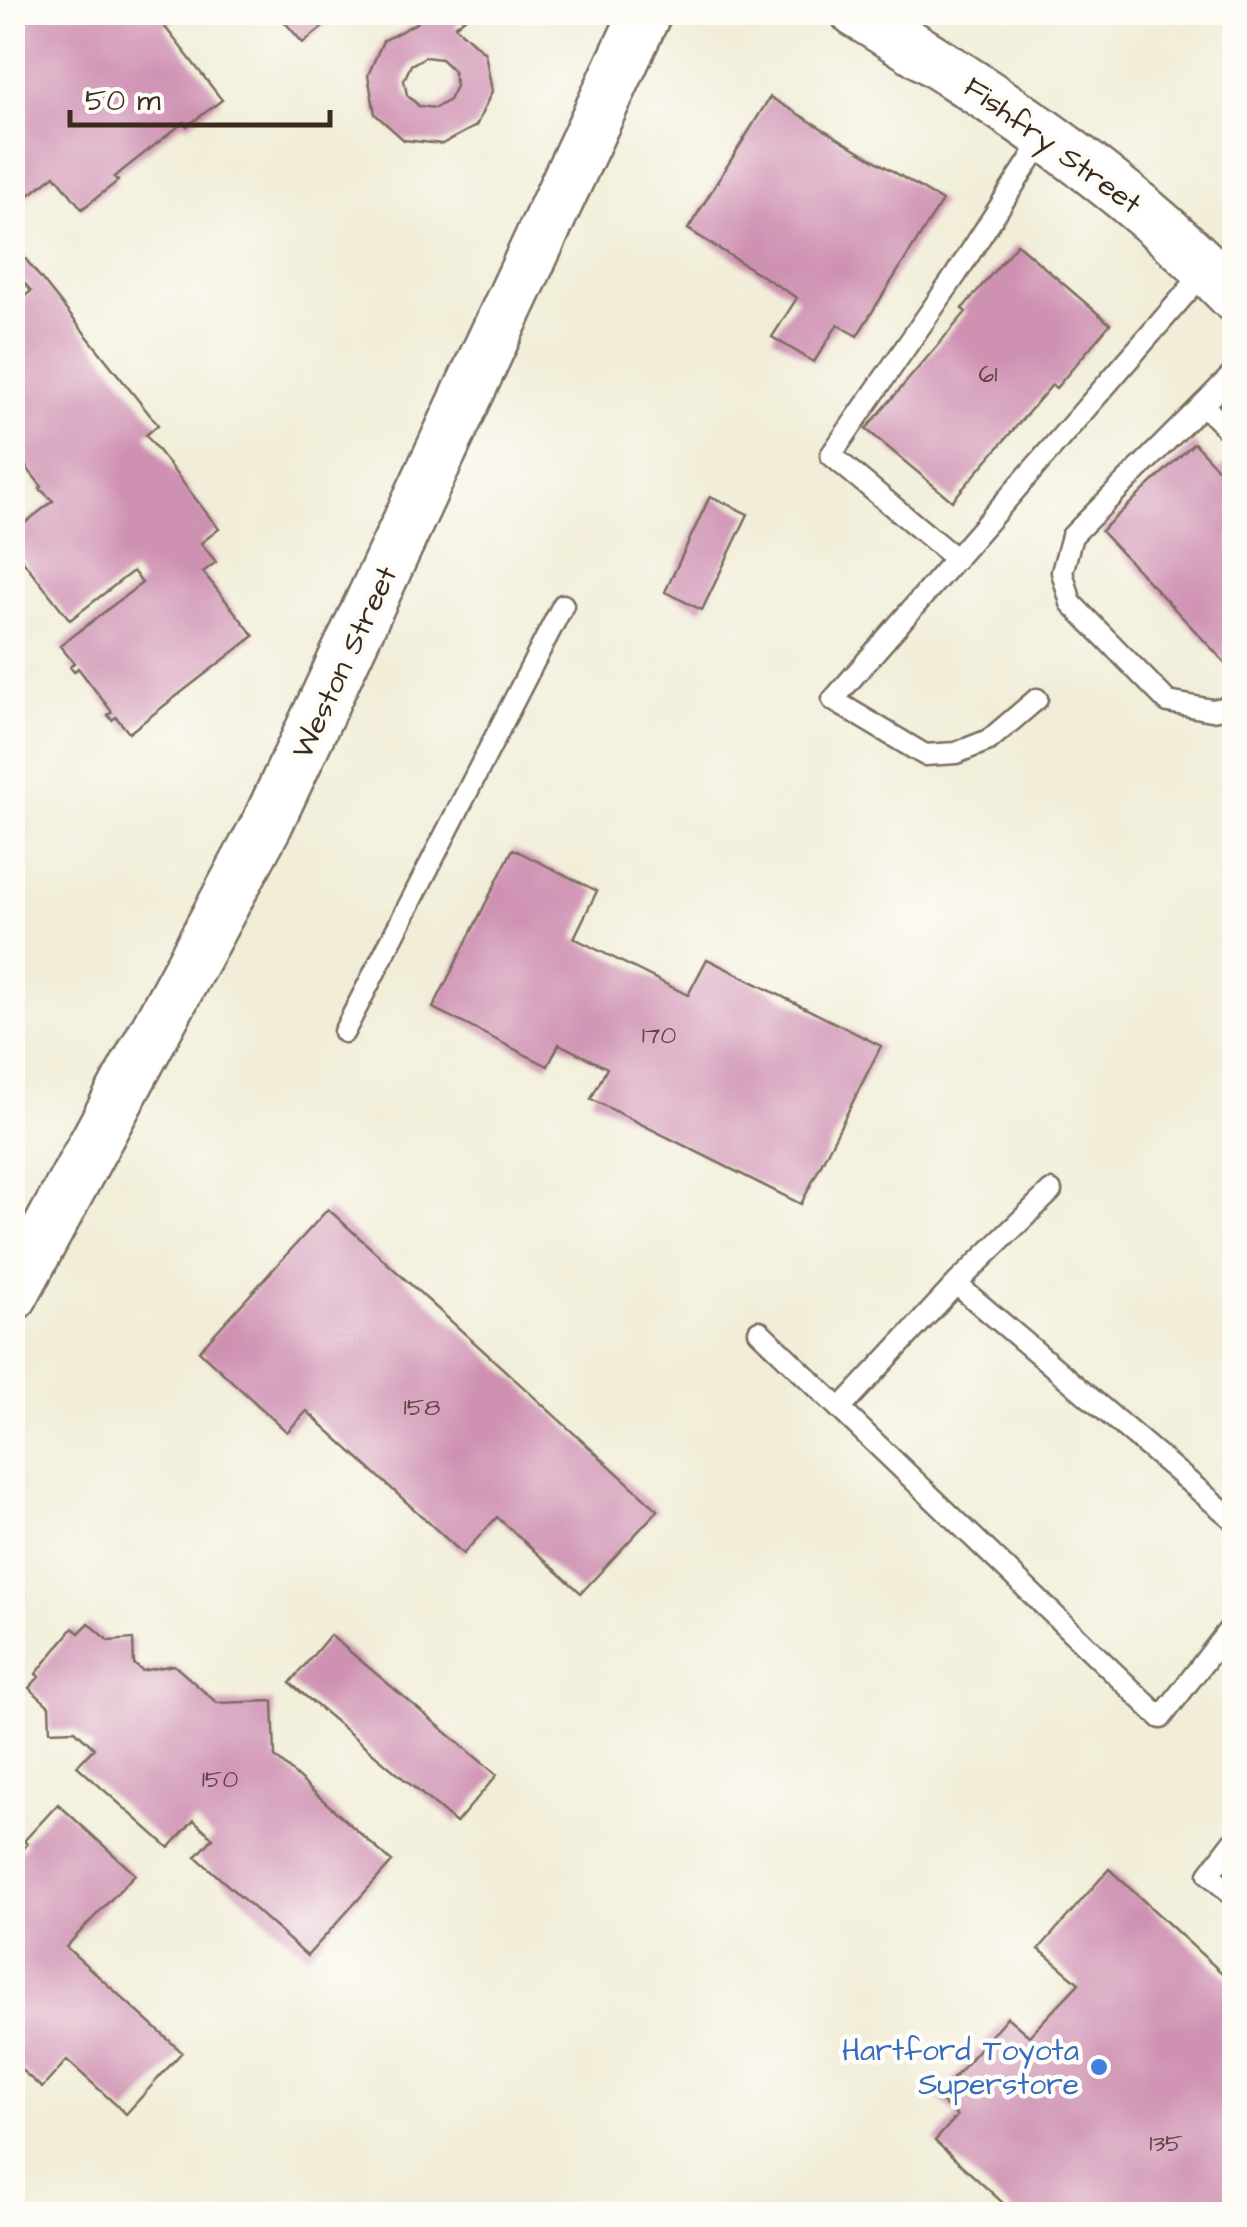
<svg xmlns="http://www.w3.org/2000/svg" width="1247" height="2227" font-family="'Architects Daughter',sans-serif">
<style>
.building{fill:#cf91b2;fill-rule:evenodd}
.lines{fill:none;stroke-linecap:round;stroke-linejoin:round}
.service-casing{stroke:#7b6e5f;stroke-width:25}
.tertiary-casing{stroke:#7b6e5f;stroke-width:55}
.service{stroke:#fff;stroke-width:20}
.tertiary{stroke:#fff;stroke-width:50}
.shop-dot{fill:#3f7fe0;stroke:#fdfcf7;stroke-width:4}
.labels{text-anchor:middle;stroke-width:9;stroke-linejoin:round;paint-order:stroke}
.number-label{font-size:25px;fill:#604443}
.street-label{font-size:30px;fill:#3b2a1e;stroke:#fdfcf7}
.shop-label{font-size:30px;fill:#366cbe;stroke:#fdfcf7;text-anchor:end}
</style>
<rect width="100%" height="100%" fill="#fdfcf7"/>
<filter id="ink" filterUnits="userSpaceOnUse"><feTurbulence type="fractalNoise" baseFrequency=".01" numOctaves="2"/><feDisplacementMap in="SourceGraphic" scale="20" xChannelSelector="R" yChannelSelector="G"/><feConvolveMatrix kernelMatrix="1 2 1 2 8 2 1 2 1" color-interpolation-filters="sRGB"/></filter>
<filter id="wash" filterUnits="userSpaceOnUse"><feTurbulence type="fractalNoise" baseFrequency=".0048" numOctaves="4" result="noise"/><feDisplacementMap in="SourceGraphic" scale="40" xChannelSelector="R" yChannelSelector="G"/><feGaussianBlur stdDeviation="2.25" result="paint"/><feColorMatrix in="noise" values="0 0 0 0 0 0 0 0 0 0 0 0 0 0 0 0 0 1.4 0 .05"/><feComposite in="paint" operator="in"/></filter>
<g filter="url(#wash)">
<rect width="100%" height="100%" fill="#f1edd8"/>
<g id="blocks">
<path class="building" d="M12,12H187L165,27L222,100L187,126L184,122L114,177L118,181L82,209L55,175L20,202L12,192Z
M276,12H330L334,18L303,43Z
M422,12H472L455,26L485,53L492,91L476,126L442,144L404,140L375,114L368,75L383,41L418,22L416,19ZM425,57L441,59L453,70L456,86L449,100L435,108L419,106L407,95L404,80L411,65Z
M770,97L942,201L857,336L838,324L814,362L772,337L797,298L688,229Z
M12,242L158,425L146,435L219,529L201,543L216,562L203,572L254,636L129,733L116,717L112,720L108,715L112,712L78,668L74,672L70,667L74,663L60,646L142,583L133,571L70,620L12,547V533L53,501L40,489L42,487L12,449L17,443L12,438V300L16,297L19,301L31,291L18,275L12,279Z
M1017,244L1110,324L1056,388L1052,385L952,501L866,429L966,312L962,309Z
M1194,443L1219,470L1225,465L1234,475V534L1229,539L1234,545L1229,549L1234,555V672L1101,531Z
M710,496L748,514L702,610L665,592Z
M513,849L597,891L574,938L688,995L707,959L881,1046L801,1204L591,1099L607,1068L559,1044L548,1066L433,1008Z
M328,1209L658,1510L581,1593L497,1517L463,1554L307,1411L287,1432L199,1351Z
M89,1623L109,1641L133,1639L134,1664L142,1671L174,1665L217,1703L273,1701L275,1757L392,1862L307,1956L196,1857L213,1838L194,1820L169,1848L77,1766L94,1748L75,1730L50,1731L49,1706L29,1688L39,1677L36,1674L73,1628L79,1633Z
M330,1635L497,1775L456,1823L290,1683Z
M58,1804L135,1874L66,1947L182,2052L126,2114L67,2060L42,2088L12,2062V1860L27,1844L24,1841Z
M1109,1869L1234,1984V2214H1015L935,2141L957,2116L937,2097L1007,2017L1029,2036L1079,1983L1039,1949Z"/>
</g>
</g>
<g filter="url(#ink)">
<use href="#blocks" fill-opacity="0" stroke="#7b6e5f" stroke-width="2.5"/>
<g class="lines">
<g class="service-casing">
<path id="service" d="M1234,373L1072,536L1062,572L1071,603L1168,702L1212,710L1234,706
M1203,405L1234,436
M956,559L831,455L955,276L1046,135
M1037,699L989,740L956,753L925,755L833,700L1206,270
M344,1032L563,605
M956,1284L1051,1191
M759,1331L1161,1718L1234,1623
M840,1409L956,1284L1234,1520
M1234,1841L1209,1874L1234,1897"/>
</g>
<g class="tertiary-casing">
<path id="tertiary" d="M856,12C996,99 1119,177 1234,296
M12,1296L267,824L646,12"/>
</g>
<use href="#service" class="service"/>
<use href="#tertiary" class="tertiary"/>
</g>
</g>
<circle class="shop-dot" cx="1099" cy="2067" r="10"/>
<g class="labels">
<g class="number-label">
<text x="988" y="382">61</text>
<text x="659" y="1043">170</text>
<text x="422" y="1415">158</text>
<text x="220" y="1787">150</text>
<text x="1166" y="2151">135</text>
</g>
<g class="street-label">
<text transform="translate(1053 145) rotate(36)" y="10">Fishfry Street</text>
<text transform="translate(344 662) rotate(-65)" y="10">Weston Street</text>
</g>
<g class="shop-label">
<text x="1079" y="2060">Hartford Toyota<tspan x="1079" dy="34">Superstore</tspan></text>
</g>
</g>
<rect width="1247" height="2227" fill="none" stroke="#fdfcf7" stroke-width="50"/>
<path d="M70 110v15h260v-15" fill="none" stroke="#3b2a1e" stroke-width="5"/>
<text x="85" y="110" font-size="30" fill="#3b2a1e" stroke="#fdfcf7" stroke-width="8" paint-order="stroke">50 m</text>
</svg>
